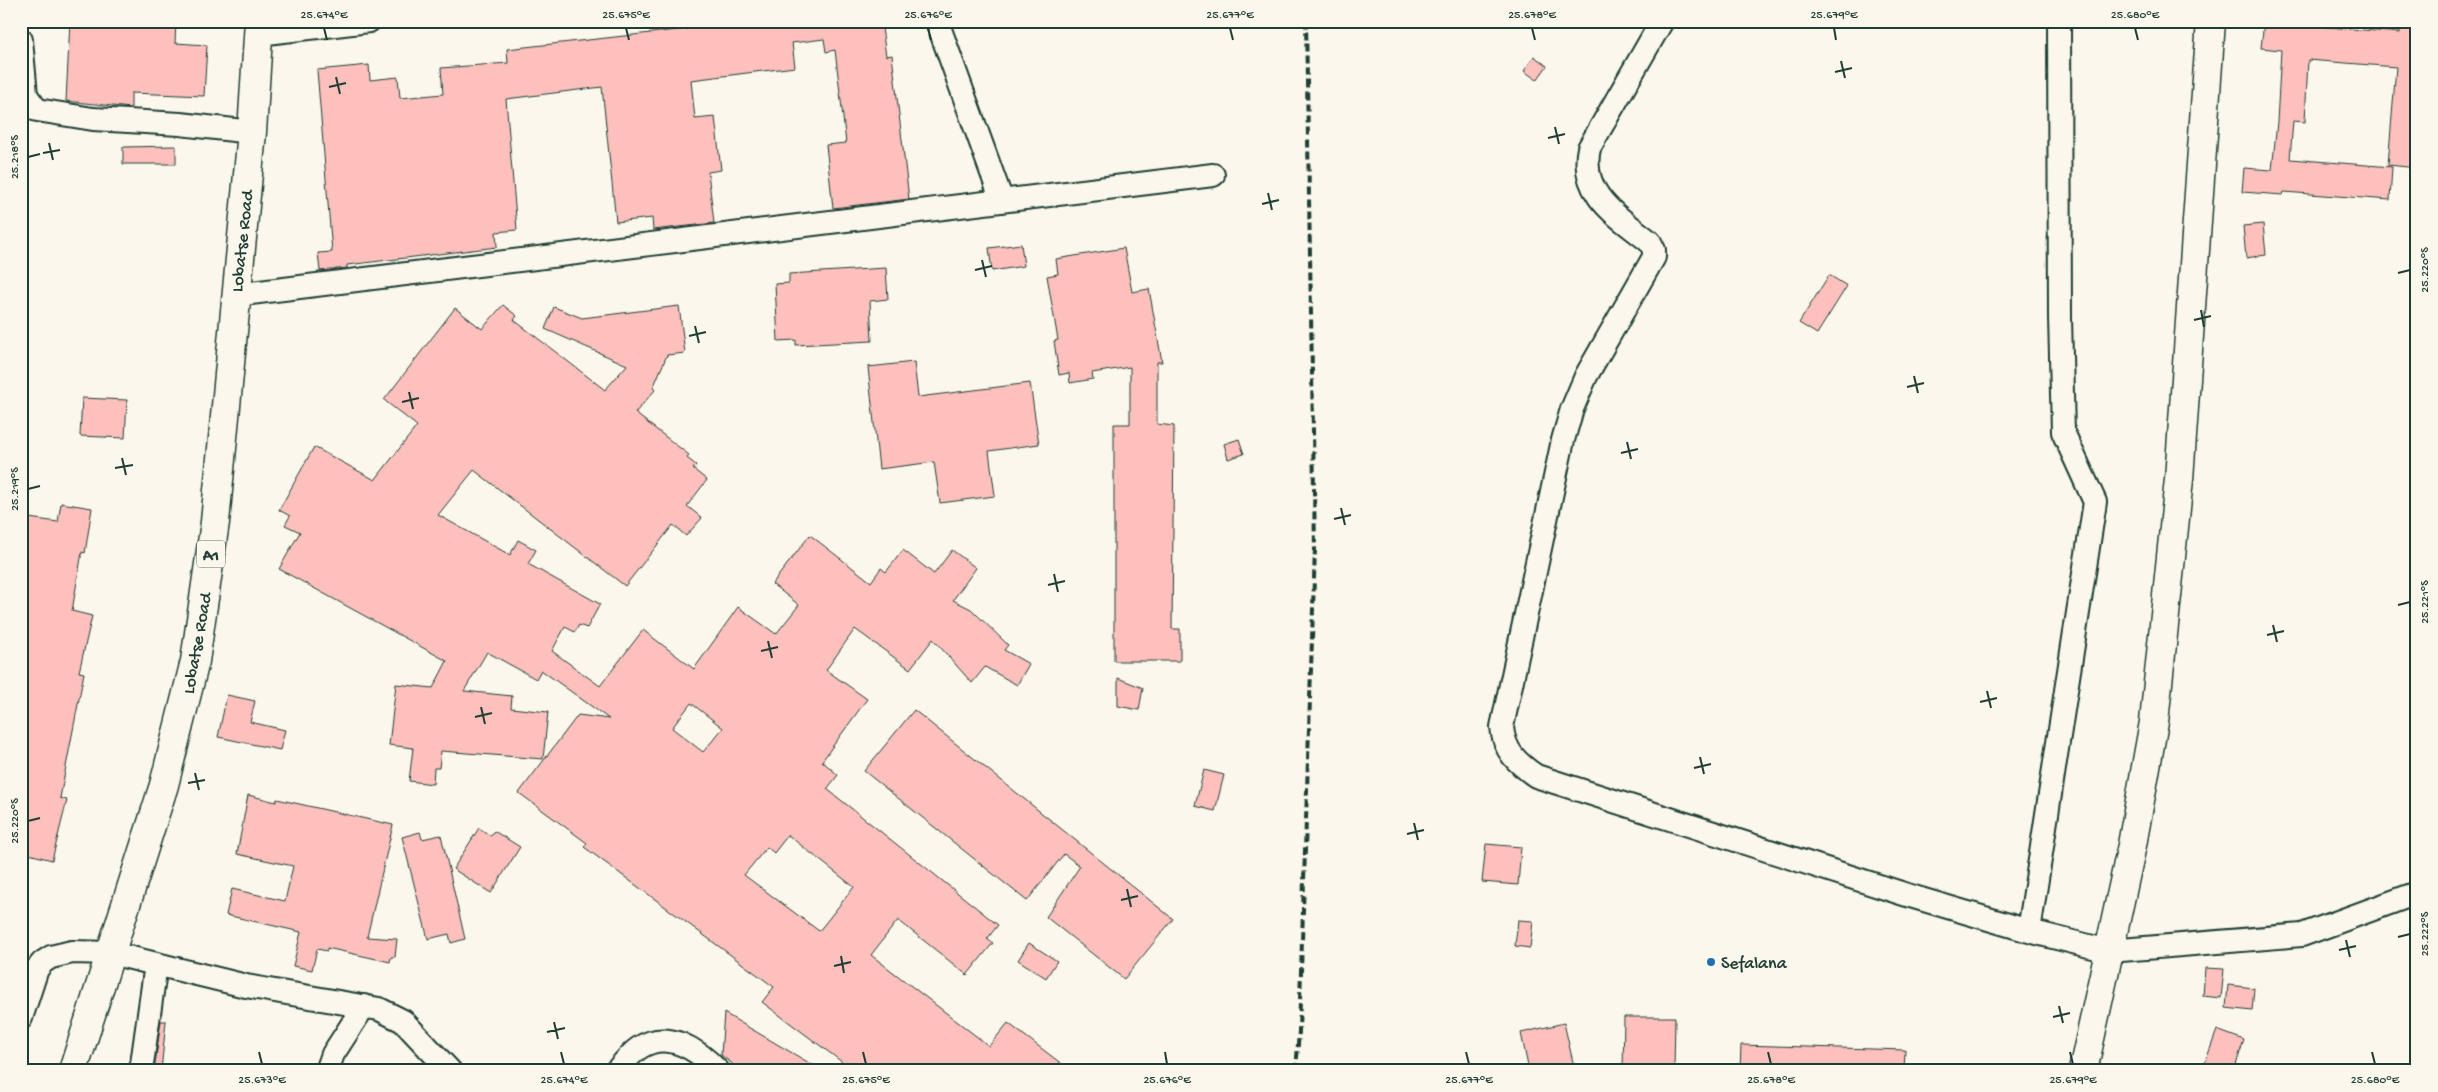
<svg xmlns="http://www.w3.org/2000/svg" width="2438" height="1092" font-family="'Gochi Hand',sans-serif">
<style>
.building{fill:#fdc0bc;stroke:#1f3d34;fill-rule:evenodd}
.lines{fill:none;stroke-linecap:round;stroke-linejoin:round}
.minor-casing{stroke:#1f3d34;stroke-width:26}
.major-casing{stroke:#1f3d34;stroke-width:31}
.highway-casing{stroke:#1f3d34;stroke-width:31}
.minor{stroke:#fbf7ec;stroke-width:22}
.major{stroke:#fbf7ec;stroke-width:28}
.highway{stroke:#fbf7ec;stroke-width:28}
.rail{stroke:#1f3d34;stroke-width:4;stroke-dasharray:8 4;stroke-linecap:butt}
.ticks{fill:none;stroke:#1f3d34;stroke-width:2}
.poi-dot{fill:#1f6fb2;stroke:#fbf7ec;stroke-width:2}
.labels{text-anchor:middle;stroke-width:5;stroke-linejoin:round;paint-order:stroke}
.shield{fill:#fbf7ec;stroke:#61756b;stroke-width:1}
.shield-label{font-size:16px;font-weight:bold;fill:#1f3d34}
.street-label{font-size:18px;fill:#1f3d34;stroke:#fbf7ec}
.poi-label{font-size:18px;fill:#1f3d34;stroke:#fbf7ec;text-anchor:start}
.neatline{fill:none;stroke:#1f3d34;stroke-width:2}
.ticks-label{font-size:12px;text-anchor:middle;fill:#1f3d34}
</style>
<rect width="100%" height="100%" fill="#fbf7ec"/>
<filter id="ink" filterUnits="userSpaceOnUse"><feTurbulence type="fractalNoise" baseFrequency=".02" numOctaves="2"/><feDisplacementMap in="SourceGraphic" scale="10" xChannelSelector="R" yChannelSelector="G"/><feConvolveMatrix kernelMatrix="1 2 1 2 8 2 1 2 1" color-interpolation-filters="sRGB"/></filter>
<g filter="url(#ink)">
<path class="building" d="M70,21H176L175,43L207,45L204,96L131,93V108L66,101Z
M686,21H881L886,56L892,55L909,199L833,208L826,145L846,143L835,50L826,52L824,39L792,43L795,67L691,80L695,119L715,117L721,170L708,172L714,223L653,230L652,218L616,222L602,87L506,99L517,230L496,232L497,247L347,265V268L320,271L318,253L332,252L317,70L369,65L370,80L398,77L400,98L443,94L441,68L508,63L507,49L687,29Z
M2264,21H2293L2292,24L2400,33L2401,21H2417V168L2388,165L2396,67L2308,60L2305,122L2293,121L2290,159L2392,167L2390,200L2284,192L2283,195L2242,192L2244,168L2272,170L2277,122L2281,50L2261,48Z
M1534,56L1547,66L1537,80L1524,71Z
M176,146V164H123V147Z
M2263,224L2266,255L2246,258L2243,226Z
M1021,244L1024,266L992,271L989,248Z
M1124,248L1132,292L1149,289L1162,362H1157V424L1174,426L1172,629H1180V661H1114V424H1130V367L1092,373L1093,379L1070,383L1069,373L1059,375L1054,341L1058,340L1047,276L1058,274L1056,259Z
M886,268L888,299L870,301L872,341L796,345V340L778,341L775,284L789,283V274Z
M1829,275L1847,286L1817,334L1799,323Z
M503,305L517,316L514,320L605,390L627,365L545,329L554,307L582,318L679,306L685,353L667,355L653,388L655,390L635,413L689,455L687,458L696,465L693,469L707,480L687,506L702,518L686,536L673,525L625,586L474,470L438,515L510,555L518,540L536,550L528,564L600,604L587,628L579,625L575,632L565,627L552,651L600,686L643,630L694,669L738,607L776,634L799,605L772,584L810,535L871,582L881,568L886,572L903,550L934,574L952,550L976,568L953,600L971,609L1008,645L1004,650L1029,664L1017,685L985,667L972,683L933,639L910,669L855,629L826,670L867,699L822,761L838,775L827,789L998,925L987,939L993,943L967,975L898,920L871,955L989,1046L1008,1023L1071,1071H836L842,1062L762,1002L774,987L584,847L587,843L519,793L578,715L609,719L541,670L536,679L487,652L464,691L512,696L511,708L548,712L543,759L441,751L439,768H434L433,784L409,781L413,748L389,745L396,684L433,688L447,661L279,569L300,532L285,525L290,516L279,510L314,447L375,480L417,426L384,400L455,308L482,329ZM691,703L723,728L703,752L672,728ZM788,835L854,887L819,931L744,875L767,847L774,853Z
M914,362L918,397L1030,383L1039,444L989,451L995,496L940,503L934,462L879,469L868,367Z
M82,398L127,400L125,438L80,436Z
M1239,439L1244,454L1228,459L1224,444Z
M61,503L92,508L85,553L82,552L72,611L92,616L79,672L84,673L60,798L67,800L52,860L21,852V624L26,605H21V517L58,522Z
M1118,678L1143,688L1139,710L1118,706Z
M227,695L255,701L250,722L285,730L280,750L218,737Z
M914,710L1173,919L1124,979L1046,917L1080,866L1064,854L1027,901L864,771Z
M1204,770L1224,775L1215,811L1195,806Z
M248,795L276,802L277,799L393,825L367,937L397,939L395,957H391L390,962L327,948V951L317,949L312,970L293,966L301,932L226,915L232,889L285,901L293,866L237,854Z
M479,828L491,836L494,831L520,847L491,893L453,869Z
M420,832L422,839L441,835L465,939L451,943L449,934L428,939L402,837Z
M1486,844L1521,847L1518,885L1482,882Z
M1518,920L1533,921L1530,948L1515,946Z
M1029,943L1057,961L1046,978L1018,960Z
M2205,968L2224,969L2221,998L2203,996Z
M2228,985L2254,988L2252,1011L2226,1008Z
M724,1013L823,1071H741L721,1055Z
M1624,1017H1675L1674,1071H1623Z
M161,1021H166L161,1071H154Z
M1564,1023L1575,1071H1529L1521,1033Z
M2217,1030L2244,1040L2234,1071H2202Z
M1741,1045L1905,1050L1904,1071H1740Z"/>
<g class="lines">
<g class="minor-casing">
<path id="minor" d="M937,21L1002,201
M1662,21L1589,148C1579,195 1618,216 1650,242L1654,250V257L1586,376L1572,409L1563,440L1502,727C1504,751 1517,763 1536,776L1907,895L2029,931L2109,951L2302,935L2417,893
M258,34L369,21
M21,40L26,95L37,110L93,119L180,124L252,132
M235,295L1213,175
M2029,931L2095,502L2063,432L2060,318L2059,21
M21,1018L37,969L43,962L51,957L72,952L111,953L246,986L379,1009L403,1021L450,1071
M141,1071L156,964
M327,1071L333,1054L364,1006
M616,1071C623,1064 630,1054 639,1048C668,1029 698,1050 718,1071"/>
</g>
<g class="major-casing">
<path id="major" d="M2083,1071L2132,845L2154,722L2179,479L2211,21"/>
</g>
<g class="highway-casing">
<path id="highway" d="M73,1071L164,785L195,661L215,522L252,132L259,21"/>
</g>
<use href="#minor" class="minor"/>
<use href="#major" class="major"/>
<use href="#highway" class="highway"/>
<path class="rail" d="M1296,1071L1299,1031L1315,548L1306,21"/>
</g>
</g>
<path class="ticks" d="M324,28L327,40M626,28L629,40M928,28L931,40M1230,28L1233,40M1532,28L1535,40M1834,28L1836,40M2135,28L2138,40M1841,61L1845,78M1835,72L1852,68M336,77L340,94M329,87L346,83M1555,127L1559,144M1548,138L1565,134M49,143L53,160M43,153L60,150M28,157L40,154M1268,193L1272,210M1262,204L1279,200M982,260L986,277M975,270L992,266M2398,273L2410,270M2201,310L2204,327M2194,320L2211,316M695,326L699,343M689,336L706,332M1914,376L1918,393M1907,387L1924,383M409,392L413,409M402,402L419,398M1627,442L1631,459M1621,453L1638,449M122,458L126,475M115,468L133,465M28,489L40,486M1341,508L1345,525M1334,519L1351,515M1054,574L1058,592M1048,585L1065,581M2398,605L2410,602M2273,625L2277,642M2267,635L2284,631M768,641L772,658M761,651L778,647M1987,691L1991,708M1980,702L1997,698M481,707L485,724M475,717L492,713M1700,757L1704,774M1694,768L1711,764M195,773L199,790M188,783L205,780M28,821L40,818M1414,823L1418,840M1407,834L1424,830M1127,889L1131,907M1121,900L1138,896M2398,937L2410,934M2346,940L2350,957M2339,950L2356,946M841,956L844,973M834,966L851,962M2059,1006L2063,1023M2053,1017L2070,1013M554,1022L558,1039M547,1032L565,1028M259,1052L262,1064M561,1052L564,1064M863,1052L866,1064M1165,1052L1167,1064M1466,1052L1469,1064M1768,1052L1771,1064M2070,1052L2073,1064M2372,1052L2375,1064"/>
<circle class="poi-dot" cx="1711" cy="962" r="5"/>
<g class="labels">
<rect class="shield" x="197" y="540.5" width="28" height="27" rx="4"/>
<g class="shield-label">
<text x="211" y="560">A1</text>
</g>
<g class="street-label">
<text transform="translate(241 241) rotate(-84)" y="6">Lobatse Road</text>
<text transform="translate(196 643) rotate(-80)" y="6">Lobatse Road</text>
</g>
<g class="poi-label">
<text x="1721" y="968">Sefalana</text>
</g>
</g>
<rect width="2438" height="1092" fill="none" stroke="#fbf7ec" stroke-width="55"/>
<rect x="28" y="28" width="2382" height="1036" class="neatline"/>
<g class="ticks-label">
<text x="324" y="18">25.674°E</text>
<text x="626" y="18">25.675°E</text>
<text x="928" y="18">25.676°E</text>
<text x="1230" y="18">25.677°E</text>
<text x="1532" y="18">25.678°E</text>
<text x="1834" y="18">25.679°E</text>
<text x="2135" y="18">25.680°E</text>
<text transform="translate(14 157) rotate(-90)" y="4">25.218°S</text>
<text transform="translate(2424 270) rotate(-90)" y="4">25.220°S</text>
<text transform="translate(14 489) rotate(-90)" y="4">25.219°S</text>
<text transform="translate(2424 602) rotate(-90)" y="4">25.221°S</text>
<text transform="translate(14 821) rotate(-90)" y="4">25.220°S</text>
<text transform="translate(2424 934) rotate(-90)" y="4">25.222°S</text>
<text x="262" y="1083">25.673°E</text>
<text x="564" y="1083">25.674°E</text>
<text x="866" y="1083">25.675°E</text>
<text x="1167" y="1083">25.676°E</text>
<text x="1469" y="1083">25.677°E</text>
<text x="1771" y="1083">25.678°E</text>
<text x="2073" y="1083">25.679°E</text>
<text x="2375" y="1083">25.680°E</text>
</g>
</svg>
